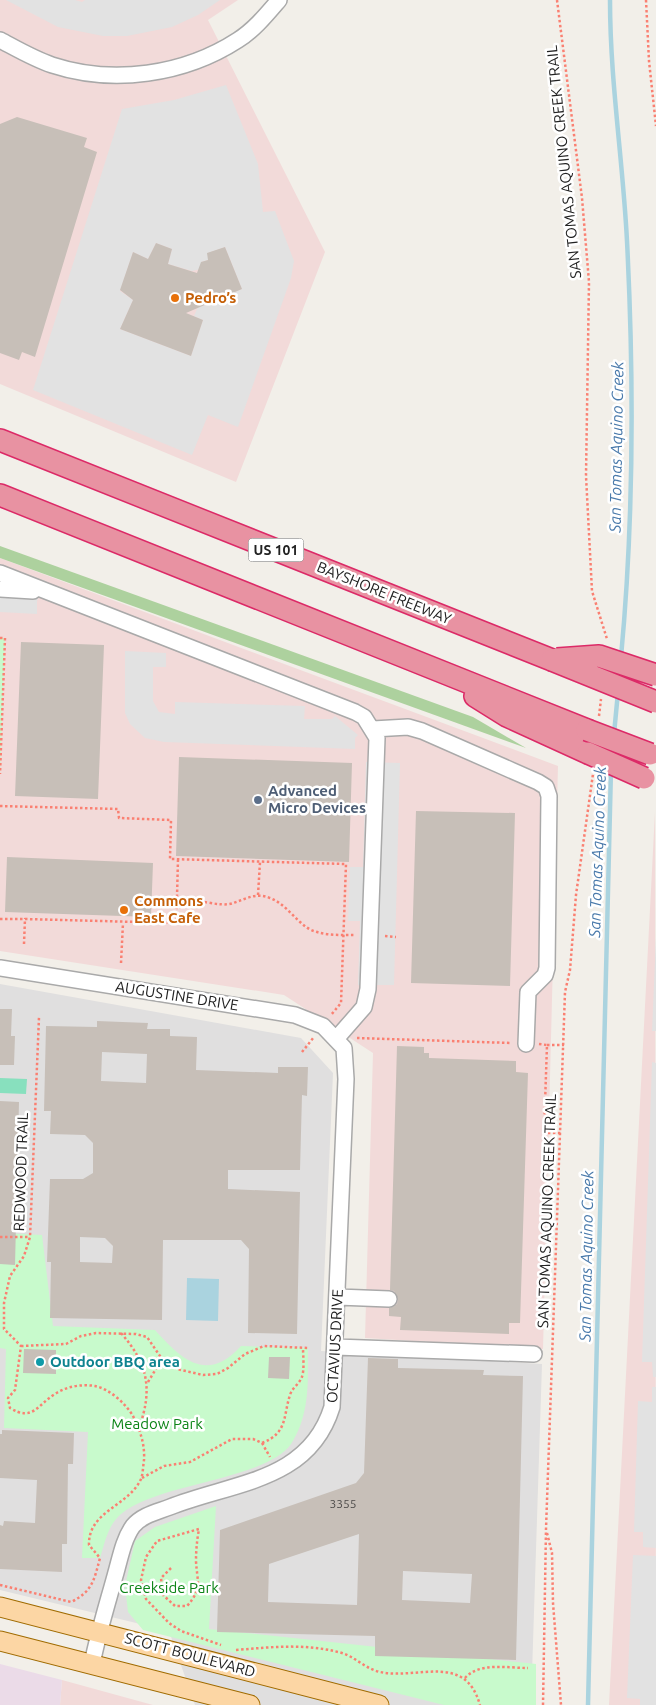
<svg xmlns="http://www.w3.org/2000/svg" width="656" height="1705" font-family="Ubuntu,sans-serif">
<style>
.residential{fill:#e0dfdf}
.commercial{fill:#f2dad9}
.industrial{fill:#ebdbe8}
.forest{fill:#add19e}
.park{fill:#c8facc}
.pitch{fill:#88e0be}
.parking{fill:#e2e2e2;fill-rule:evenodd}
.water{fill:#aad3df}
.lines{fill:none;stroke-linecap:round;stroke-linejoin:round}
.stream{stroke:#aad3df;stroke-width:4.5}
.building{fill:#c7bfb8;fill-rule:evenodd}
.minor-casing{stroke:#a9a9a9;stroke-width:18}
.major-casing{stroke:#a06b00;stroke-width:21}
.highway-casing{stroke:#dc2a67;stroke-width:24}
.path{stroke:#fa8072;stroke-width:2.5;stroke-dasharray:2.5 2.5;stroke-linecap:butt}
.minor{stroke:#fff;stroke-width:15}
.major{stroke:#fcd6a4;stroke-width:19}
.highway{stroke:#e892a2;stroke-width:21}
.highway-bridge-casing{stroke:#dc2a67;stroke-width:24;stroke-linecap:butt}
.highway-bridge{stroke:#e892a2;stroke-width:21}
.food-dot{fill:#e8710a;stroke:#fff;stroke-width:2}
.service-dot{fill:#5c6f8a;stroke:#fff;stroke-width:2}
.culture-dot{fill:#0f9aa8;stroke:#fff;stroke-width:2}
.labels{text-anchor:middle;stroke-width:5;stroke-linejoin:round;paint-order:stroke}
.number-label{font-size:12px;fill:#4b4948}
.shield{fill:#fff;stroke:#646464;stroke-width:1}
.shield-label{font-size:14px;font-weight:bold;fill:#222}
.street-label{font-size:15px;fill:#222;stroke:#fff}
.food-label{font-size:15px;font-weight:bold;fill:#c56008;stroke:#fff;text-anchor:start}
.service-label{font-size:15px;font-weight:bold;fill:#4e5e75;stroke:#fff;text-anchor:start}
.culture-label{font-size:15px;font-weight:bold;fill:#0d838f;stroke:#fff;text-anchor:start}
.park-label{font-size:15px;fill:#0c8416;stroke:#fff}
.water-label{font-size:16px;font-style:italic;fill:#4a7aab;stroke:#fff}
</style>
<rect width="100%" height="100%" fill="#f2efe9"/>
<path class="residential" d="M0,984L301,1038L333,1073L321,1351L542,1364L531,1705H195L169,1631L0,1590Z"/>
<path class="commercial" d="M0,0H238L208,20L325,252L236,482L0,384Z
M0,558L558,766L543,1349L365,1338L373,1053L284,995L0,951Z
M655,812L656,1705H609Z
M62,1680L153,1705H60Z"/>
<path class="industrial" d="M0,1664L62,1680L60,1705H0Z"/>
<path class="forest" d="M0,546L473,717L526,748L0,558Z"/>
<path class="park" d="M0,638H5L0,774Z
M0,1233L42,1235L53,1326L155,1330C181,1359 207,1384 241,1346L308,1348C308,1381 310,1415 291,1444C266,1480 157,1483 121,1514C108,1525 105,1542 100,1558H82L88,1432L4,1428L6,1349L0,1348Z
M216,1506L209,1629L536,1664V1705H444L143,1630L128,1612L125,1586L135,1541L155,1527Z"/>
<path class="pitch" d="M0,1078L27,1079L26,1094L0,1093Z"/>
<path class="parking" d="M6,0H75L82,2L85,0H220L198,15L172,27L127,36H103L58,27Z
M226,85L258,164L263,212L275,211L294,261L291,278L238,427L208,415L192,455L33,390L122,109L174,100ZM156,243L172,249L168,264L192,271L201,269V262L208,260V253L225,247L242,289L203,306L200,302L194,316L203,320L191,356L120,329L133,300L120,291L133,252L148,259Z
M0,564L45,581L37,601V614L0,612Z
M125,651L166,653V667H153V701L159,712L175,714V702L305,706L304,719H332L335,716L358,735L355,738V749L164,742L145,738L130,724L125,713Z
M366,762L400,763L394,985H358L360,921H348L350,867H363Z
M656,937V1031H652Z
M652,1062L656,1063V1377H653L652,1362H642Z
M652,1387H656V1548L643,1547V1532H634L638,1401L652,1402Z
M633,1555L656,1556V1705H640V1699L627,1698Z"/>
<path class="water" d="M187,1278L219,1279L218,1321L186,1320Z"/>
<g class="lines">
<path class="stream" d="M610,0C610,81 623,161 627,241C634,379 634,519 621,657
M614,734L618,692
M588,1705L611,769"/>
</g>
<path class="building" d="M17,117L87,138L84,147L97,152L35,357L22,352L19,360L0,353V124Z
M156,243L172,249L168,264L197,273L201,262L208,260L207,253L225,247L242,289L186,313L203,320L191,356L120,329L133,300L120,290L133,252L148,259Z
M21,642L104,645L98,799L15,796Z
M179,757L352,763L349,862L176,856Z
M416,811L515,813L510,986L411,983Z
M7,857L153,863L151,917L5,912Z
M0,1009H12L11,1036H15L14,1065H0Z
M97,1021L148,1023L147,1029H170V1036L197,1037L196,1070L278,1073V1067H308L307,1096L302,1095L300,1170H228V1189L300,1192L297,1334L248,1333L249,1249L241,1240H163L162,1320L50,1318L51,1262H47L50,1179H83L93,1173V1143L85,1135L50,1134L51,1111H44L46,1026L97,1027ZM102,1052L147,1054L146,1083L101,1081ZM80,1237L105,1238L113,1246L112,1263L80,1262Z
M397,1046L424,1047V1053H429V1058L516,1061V1072L528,1073L520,1323H509V1334L400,1330L401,1317L389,1316V1308L397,1304L398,1299L394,1291L390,1290Z
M0,1101L19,1102L15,1265L0,1264Z
M24,1349L56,1350V1374L23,1373Z
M269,1357H290L289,1379L268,1378Z
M368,1358L398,1359V1368L484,1370L483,1375L523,1376L516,1660L375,1656V1636L217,1632L220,1530L356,1483L364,1473ZM359,1534L357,1605L268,1602L269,1564ZM403,1571L472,1574L470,1603L402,1600Z
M2,1430L74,1433L73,1464H68L67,1544H62V1572L0,1569V1525L3,1526L4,1521L35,1523L37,1480L0,1478V1434H2Z"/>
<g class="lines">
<g class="minor-casing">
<path id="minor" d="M0,40C17,49 34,59 52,65C113,85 184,75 238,40C254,30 267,14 279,0
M0,573L355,712L364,717L377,738L368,989L364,1007L336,1039
M0,589L33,591
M373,729L408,727L422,731L538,782L546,787L549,796L547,968L545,975L528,992L526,1044
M0,968L295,1015L323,1026L344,1048L346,1079L332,1407C309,1482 233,1482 170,1507C157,1512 142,1515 133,1526C123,1540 120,1559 115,1576C107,1605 98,1634 92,1664
M338,1297L389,1299
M336,1347L534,1354"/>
</g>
<g class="major-casing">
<path id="major" d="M0,1607L379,1705
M0,1641L250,1705"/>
</g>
<g class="highway-casing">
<path id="highway" d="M0,440L552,660
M0,495L587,730
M475,696L507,716L588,753"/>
</g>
<path class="path" d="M557,0L582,198L589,282L586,476L592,591L607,639
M646,0L649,61L656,126
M0,638H5L0,774
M599,716L601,699
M0,806L118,809L119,818L171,820L170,859L346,864L341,1003L331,1015
M258,895L260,862
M177,897L178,859
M0,919H25
M385,936L396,937
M24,944L25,919L176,923L177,897C191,898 222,908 233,903C246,899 256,892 270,898C284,903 294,918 306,927C319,936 339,935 355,935
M121,963L123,923
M357,1038L511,1043
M539,1044L547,1045L544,1133H561
M547,1045H564
M302,1052L314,1037
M0,1237H30
M121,1333C148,1364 153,1389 139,1428
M21,1346L66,1344L81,1336L96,1333L136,1334L147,1337L162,1359L177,1369L203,1375L217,1374L228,1368L245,1354L264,1346L308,1348
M148,1382L162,1359
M262,1443L270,1457
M142,1478L164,1466L190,1462L232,1439H253L262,1443C288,1433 283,1416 290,1395C292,1388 298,1385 301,1379C305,1372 303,1356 303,1348
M547,1533L552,1553L553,1603L561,1705
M171,1568L161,1578L163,1595L175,1606H187C203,1588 197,1582 196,1561C196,1550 197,1540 199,1529L157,1541L146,1557L141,1580L146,1599L169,1623L181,1631L221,1645
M0,1585L71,1602C93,1591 94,1580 100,1558L89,1545C88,1511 129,1506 141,1479C143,1474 143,1466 144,1460C145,1444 140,1430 133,1416C126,1404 110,1389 95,1386C82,1384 67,1386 55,1394C37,1405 33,1422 10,1408L8,1398L15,1390L21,1346L4,1329V1303L10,1276L24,1256L30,1237L39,1017
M236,1650C273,1647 305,1643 342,1653C355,1657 366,1669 380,1672C418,1680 465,1652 480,1705
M465,1678C479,1662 508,1668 528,1668
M543,1705L546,1529L565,992L570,970L576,895L593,774"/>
<use href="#minor" class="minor"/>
<use href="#major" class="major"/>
<use href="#highway" class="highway"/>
<g class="highway-bridge-casing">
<path id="highway-bridge" d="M557,659L599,656L656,675
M552,660L656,702
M587,730L650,754
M588,753L644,778"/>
</g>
<use href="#highway-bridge" class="highway-bridge"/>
</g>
<g class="food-dot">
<circle cx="175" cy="298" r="5"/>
<circle cx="124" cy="910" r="5"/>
</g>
<circle class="service-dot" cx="258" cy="800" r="5"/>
<circle class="culture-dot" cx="40" cy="1362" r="5"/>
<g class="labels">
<g class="number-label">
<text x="343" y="1508">3355</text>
</g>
<rect class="shield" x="248.5" y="538.5" width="55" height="23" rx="4"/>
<g class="shield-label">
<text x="276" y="555">US 101</text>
</g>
<g class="street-label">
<text transform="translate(564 162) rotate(-96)" y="5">SAN TOMAS AQUINO CREEK TRAIL</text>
<text transform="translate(384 593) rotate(22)" y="5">BAYSHORE FREEWAY</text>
<text transform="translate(177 996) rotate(9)" y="5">AUGUSTINE DRIVE</text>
<text transform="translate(21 1172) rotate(-88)" y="5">REDWOOD TRAIL</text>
<text transform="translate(547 1211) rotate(-88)" y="5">SAN TOMAS AQUINO CREEK TRAIL</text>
<text transform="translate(335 1346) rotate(-87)" y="5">OCTAVIUS DRIVE</text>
<text transform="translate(190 1655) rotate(15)" y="5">SCOTT BOULEVARD</text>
</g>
<g class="food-label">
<text x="185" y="303">Pedro’s</text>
<text x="134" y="906">Commons<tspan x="134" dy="17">East Cafe</tspan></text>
</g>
<g class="service-label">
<text x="268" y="796">Advanced<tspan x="268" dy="17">Micro Devices</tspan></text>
</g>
<g class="culture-label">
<text x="50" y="1367">Outdoor BBQ area</text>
</g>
<g class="park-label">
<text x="157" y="1429">Meadow Park</text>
<text x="169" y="1593">Creekside Park</text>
</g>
<g class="water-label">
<text transform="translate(616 447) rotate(-89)" y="6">San Tomas Aquino Creek</text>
<text transform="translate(597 852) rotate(-88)" y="6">San Tomas Aquino Creek</text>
<text transform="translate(586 1256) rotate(-89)" y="6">San Tomas Aquino Creek</text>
</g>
</g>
</svg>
